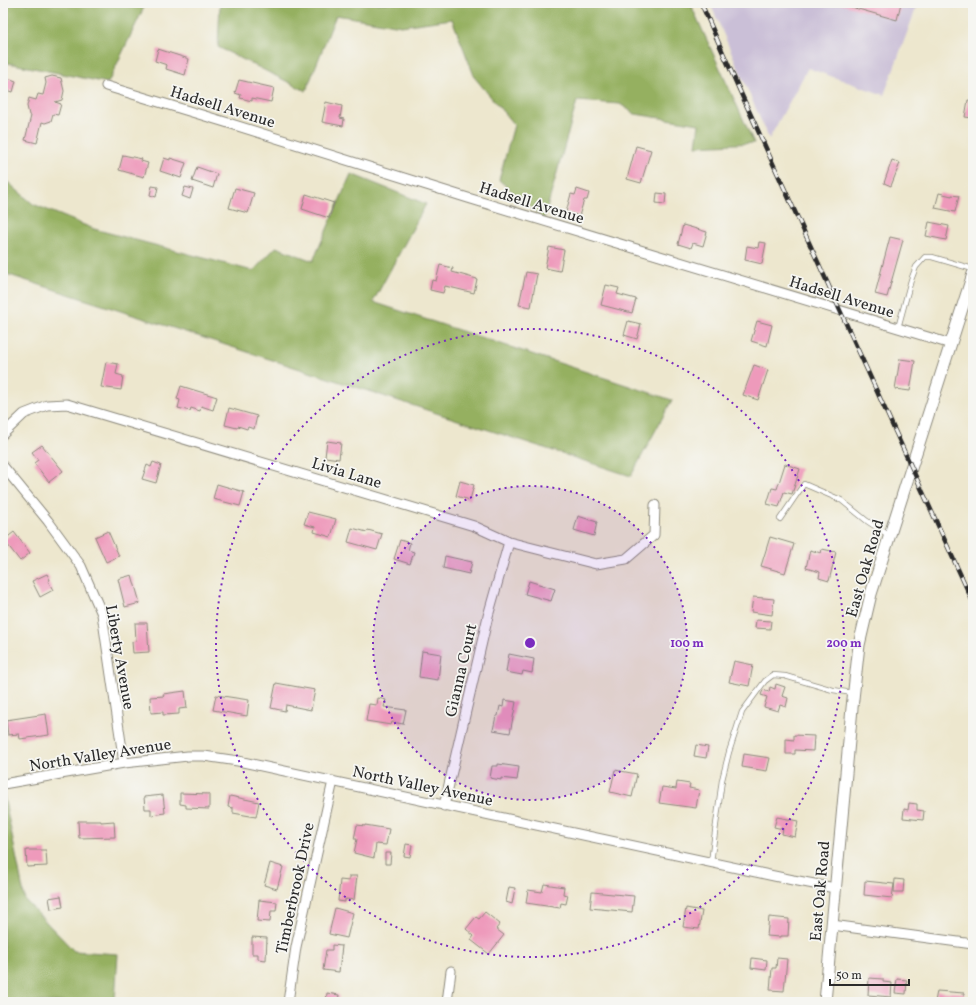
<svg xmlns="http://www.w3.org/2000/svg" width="976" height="1005" font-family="Vollkorn,serif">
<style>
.industrial{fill:#cabfd7}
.forest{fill:#95b061;stroke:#606e46}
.building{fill:#ee9abb}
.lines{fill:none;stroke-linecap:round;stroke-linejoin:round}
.service-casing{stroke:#8c897c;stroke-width:6}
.minor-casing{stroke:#8c897c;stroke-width:11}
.tertiary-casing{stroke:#8c897c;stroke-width:13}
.service{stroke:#fff;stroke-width:4.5}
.minor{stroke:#fff;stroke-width:9}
.tertiary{stroke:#fff;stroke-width:11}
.rail-casing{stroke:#2b2b2b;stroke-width:4.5}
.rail{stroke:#f6f6f2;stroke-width:3;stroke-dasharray:9;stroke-linecap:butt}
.ring{fill:none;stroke:#7b2cbf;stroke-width:2;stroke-dasharray:2 4}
.labels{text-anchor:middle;stroke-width:3.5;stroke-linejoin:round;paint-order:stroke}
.street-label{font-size:16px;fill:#2b2b2b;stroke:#f6f6f2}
.centre{fill:#7b2cbf;stroke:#f6f6f2;stroke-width:2}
.ring-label{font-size:12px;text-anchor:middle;font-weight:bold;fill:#7b2cbf;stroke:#f6f6f2;stroke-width:3.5;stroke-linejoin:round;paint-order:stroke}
</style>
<rect width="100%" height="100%" fill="#f6f6f2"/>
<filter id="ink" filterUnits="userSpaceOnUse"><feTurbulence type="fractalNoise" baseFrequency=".025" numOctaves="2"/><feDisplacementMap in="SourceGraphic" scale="8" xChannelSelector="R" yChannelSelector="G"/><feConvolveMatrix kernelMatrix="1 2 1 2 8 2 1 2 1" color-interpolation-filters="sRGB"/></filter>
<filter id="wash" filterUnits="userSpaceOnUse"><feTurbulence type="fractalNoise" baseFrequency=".012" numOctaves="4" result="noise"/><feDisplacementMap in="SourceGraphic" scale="16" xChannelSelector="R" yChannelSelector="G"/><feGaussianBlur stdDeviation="0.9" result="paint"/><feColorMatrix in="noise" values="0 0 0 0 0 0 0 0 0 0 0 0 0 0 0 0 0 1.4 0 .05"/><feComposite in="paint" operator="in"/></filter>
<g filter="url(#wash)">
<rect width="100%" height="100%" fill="#ede7ce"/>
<path class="industrial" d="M710,3H918L884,95L808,68L769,139Z"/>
<path class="forest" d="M3,3H146L108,83L3,62Z
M220,3H690L754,143L696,146L699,124L635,114L620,104L577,101L544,219L499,180L514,125L475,78L452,19L401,26L336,15L306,91L218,47Z
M351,174L426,204L373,302L672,400L631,476L3,273V178L33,204L94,229L253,271L276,247L313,261Z
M3,791L25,900L74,951L118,954L115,1002H3Z"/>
<g id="blocks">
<path class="building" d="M837,3H901L897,20Z
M158,49L189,59L185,75L166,69L167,65L155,61Z
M52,76L61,78L64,91L62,100L55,102L61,104L58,115L53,114L51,121L45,123L42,122L37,143L25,140L31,116L29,115L27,106L29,98L36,100L38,94L43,95L46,83L45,78Z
M8,78L16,81L13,92L4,89Z
M239,80L274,88L271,102L252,98V101L240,98L241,95L235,93Z
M968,100L973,101V118L965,117Z
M326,102L342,106L340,118L344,119L343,126L322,122Z
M636,146L651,150L641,183L627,179Z
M123,155L142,159L141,161L148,163L144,177L119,170Z
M164,158L170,160V158L186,163L181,178L160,171Z
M892,160L900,163L891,186L884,183Z
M197,167L217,174L213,188L192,181Z
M152,186L158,187L156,197L150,195Z
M185,187L193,189L190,199L182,196Z
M235,188L254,193L248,213L229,208Z
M577,189L589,193L587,200H584L579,216L566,212L571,194L575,195Z
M657,193L666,194L665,204L656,203Z
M939,193L952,196V195L959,196L955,212L935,208Z
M306,194L334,203L329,218L302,209Z
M929,222L949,226L946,240L926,236Z
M683,225L707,232L703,246L693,243L691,248L678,244Z
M890,237L903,240L887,297L875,294Z
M759,242L766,243L762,264L745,260L747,246L758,248Z
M549,247L564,250L560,271L545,268Z
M440,265L453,268L452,272L477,279L474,293L445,286L443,293L430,290L432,280L436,281Z
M526,272L537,274L531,307L519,305Z
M606,285L619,288L617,294L636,299L632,313L601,305Z
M628,321L641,324L637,339L624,335Z
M757,321L772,325L767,346L751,341Z
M900,359L915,361L910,391L895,389Z
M106,362L118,364L116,374L123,376L121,390L101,387Z
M754,365L768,370L758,400L743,395Z
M181,386L217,397L213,410L201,406L200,411L191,408L190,411L178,408L180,400L177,399Z
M229,408L257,416L254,429L248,427L247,429L238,426L237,428L225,425Z
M327,441L341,443L339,459L325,457Z
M42,445L63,471L49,482L34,463L38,460L32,452Z
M153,462L161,465L156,483L142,479L147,465L151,467Z
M785,464L800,469L792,494L784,492L779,507L767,504L772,488L777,489Z
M460,481L474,485L470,500L456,496Z
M217,484L244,492L240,506L213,499Z
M308,512L336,519L331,537L314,532L315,527L304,524Z
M578,516L597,522L594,536L574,530Z
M352,528L367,532L368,530L382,534L377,550L348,542Z
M108,531L119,556L106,562L95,537Z
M14,532L30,553L20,561L4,540Z
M770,537L794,544L785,573L761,566Z
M400,540L410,543L408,550L414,552L410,564L394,559Z
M822,549L836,552L829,581L819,578L820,572L806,568L810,550L821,553Z
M445,556L472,562L469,574L443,568Z
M47,574L50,580L48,581L53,590L40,597L32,581Z
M132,575L140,603L125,607L118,579Z
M529,581L555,589L551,601L525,594Z
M753,597L774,599L772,615L751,612Z
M756,620L771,621L770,629L755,628Z
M135,623H147L149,652L133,653L132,642L136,641Z
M422,651L441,654L438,680L419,677Z
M509,654L534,659L532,673L523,671L522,675L506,672Z
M734,661L753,665L749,686L729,682Z
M276,683L315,690L311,710L286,705L285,711L271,708Z
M776,684L785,687L782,696L788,698L786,707L780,705L778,711L764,707L767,697L761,695L763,690L769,692L770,687L775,689Z
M185,691L187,708L179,709V714L163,715V712L151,713L150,697L164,696L163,694Z
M216,695L249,700L247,716L213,710Z
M378,698L386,700L384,707L406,710L403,724L392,722L391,725L366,721L369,704L377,705Z
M504,700L516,702L510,733L493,730L496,716H498L500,706L503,707Z
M46,714L49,735L20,739L19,734L8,735L6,720Z
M794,735L814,736L813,751L795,750V754H786V739L794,740Z
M696,745L708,747L706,758L694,756Z
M744,754L770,758L767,771L742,767Z
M498,764L519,767L517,780L501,778V780L490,778L492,766H498Z
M615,770L637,774L632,797L610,792Z
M677,782L690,784L689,788L699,790L696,808L659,803L662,787L676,789Z
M180,793L209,794V809L186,808V805L180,804Z
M163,795L165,813L151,815V809H145L144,797Z
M230,796L259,802L256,817L233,813V808L228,807Z
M909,803L917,804V810L924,811L923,820L903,818L904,809L908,810Z
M777,817L798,821L795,837L782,834L783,829L774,827Z
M78,821H101V822L114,821L115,837L79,838Z
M357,825L365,826V825L389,829L386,845L376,844L374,858L354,853L357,839H354Z
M406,844L412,845L410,857L404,856Z
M26,850H46L47,866L27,867Z
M385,853H391L390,864H385Z
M270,863L283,867L277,889L264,885Z
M349,876H357L354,900L345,899V902L338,901L340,880L349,881Z
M895,879L904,880L903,892H894Z
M865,881L894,884L892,898L864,895Z
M544,884L564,887L563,894L568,895L566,904L561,903L560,908L526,903L528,890L542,892Z
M509,887L515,888L512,904L506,902Z
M592,892L634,896L632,912L590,908Z
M61,896L63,907L51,909L49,898Z
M259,900L277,902L276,911H271L270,922L257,921Z
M335,908L353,913L347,938L329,934Z
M686,908L702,911L699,929L683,927Z
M485,912L500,924L496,929L504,935L489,954L471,940L474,936L466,929L476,917L479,919Z
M769,917L789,919L788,936H780V937L767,936Z
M252,937L267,938L266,960L258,959V954H252Z
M332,945L342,946L339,972L323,970L326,950H332Z
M752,958L767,960L766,970L751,968Z
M777,958L787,959L784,991L770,990L772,968H776Z
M869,978L883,979V982L892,983L891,997L868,995Z
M897,979L907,980L906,994L895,993Z
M937,991L964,993L963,1002H935Z
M327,993L339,995L338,1002H326Z"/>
</g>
</g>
<g filter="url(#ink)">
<use href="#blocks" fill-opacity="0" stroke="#8c897c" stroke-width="1"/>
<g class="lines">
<g class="service-casing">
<path id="service" d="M898,328L911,280L916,267L925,257H932L973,269
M780,519L795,497L804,484L841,500L867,521L890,536
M711,862L722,780L729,752L742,712L765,681L773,675L785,676L833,690L853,693"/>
</g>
<g class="minor-casing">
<path id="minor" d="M106,86L225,122L468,198L951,344
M3,434L24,414L47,405L67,404L474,526L509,542L596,564L626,559L654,535L655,505
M3,466L48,521L81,566L102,614L124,763
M3,784L124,763L188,756H204L238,761L793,880L835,888
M444,806L488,616L509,542
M832,925L973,944
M288,1002L296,947L333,781
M447,1002L451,971"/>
</g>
<g class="tertiary-casing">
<path id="tertiary" d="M825,1002L852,708L859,645L871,594L973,274"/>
</g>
<use href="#service" class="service"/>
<use href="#minor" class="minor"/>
<use href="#tertiary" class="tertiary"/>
<g class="rail-casing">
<path id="rail" d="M701,3L739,89L973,602"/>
</g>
<use href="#rail" class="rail"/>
</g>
</g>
<circle cx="530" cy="643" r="157" fill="#7b2cbf" fill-opacity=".12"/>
<g class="ring">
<circle cx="530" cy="643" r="157"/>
<circle cx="530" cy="643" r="314"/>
</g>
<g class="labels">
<g class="street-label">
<text transform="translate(223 106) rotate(17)" y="6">Hadsell Avenue</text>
<text transform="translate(532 202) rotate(17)" y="6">Hadsell Avenue</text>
<text transform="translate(842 296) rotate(17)" y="6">Hadsell Avenue</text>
<text transform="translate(347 472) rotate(17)" y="6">Livia Lane</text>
<text transform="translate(864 568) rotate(-74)" y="6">East Oak Road</text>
<text transform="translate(121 657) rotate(80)" y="6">Liberty Avenue</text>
<text transform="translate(460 670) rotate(-77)" y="6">Gianna Court</text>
<text transform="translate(100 754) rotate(-9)" y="6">North Valley Avenue</text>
<text transform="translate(423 785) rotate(12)" y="6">North Valley Avenue</text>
<text transform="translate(294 888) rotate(-78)" y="6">Timberbrook Drive</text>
<text transform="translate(819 891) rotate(-85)" y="6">East Oak Road</text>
</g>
</g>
<circle cx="530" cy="643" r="6" class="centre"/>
<g class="ring-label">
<text x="687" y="647">100 m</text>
<text x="844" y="647">200 m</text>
</g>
<rect width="976" height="1005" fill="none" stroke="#f6f6f2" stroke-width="16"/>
<path d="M830 979v6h79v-6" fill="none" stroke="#2b2b2b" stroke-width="2"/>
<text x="836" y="979" font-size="12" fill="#2b2b2b" stroke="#f6f6f2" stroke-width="3" paint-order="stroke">50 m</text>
</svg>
